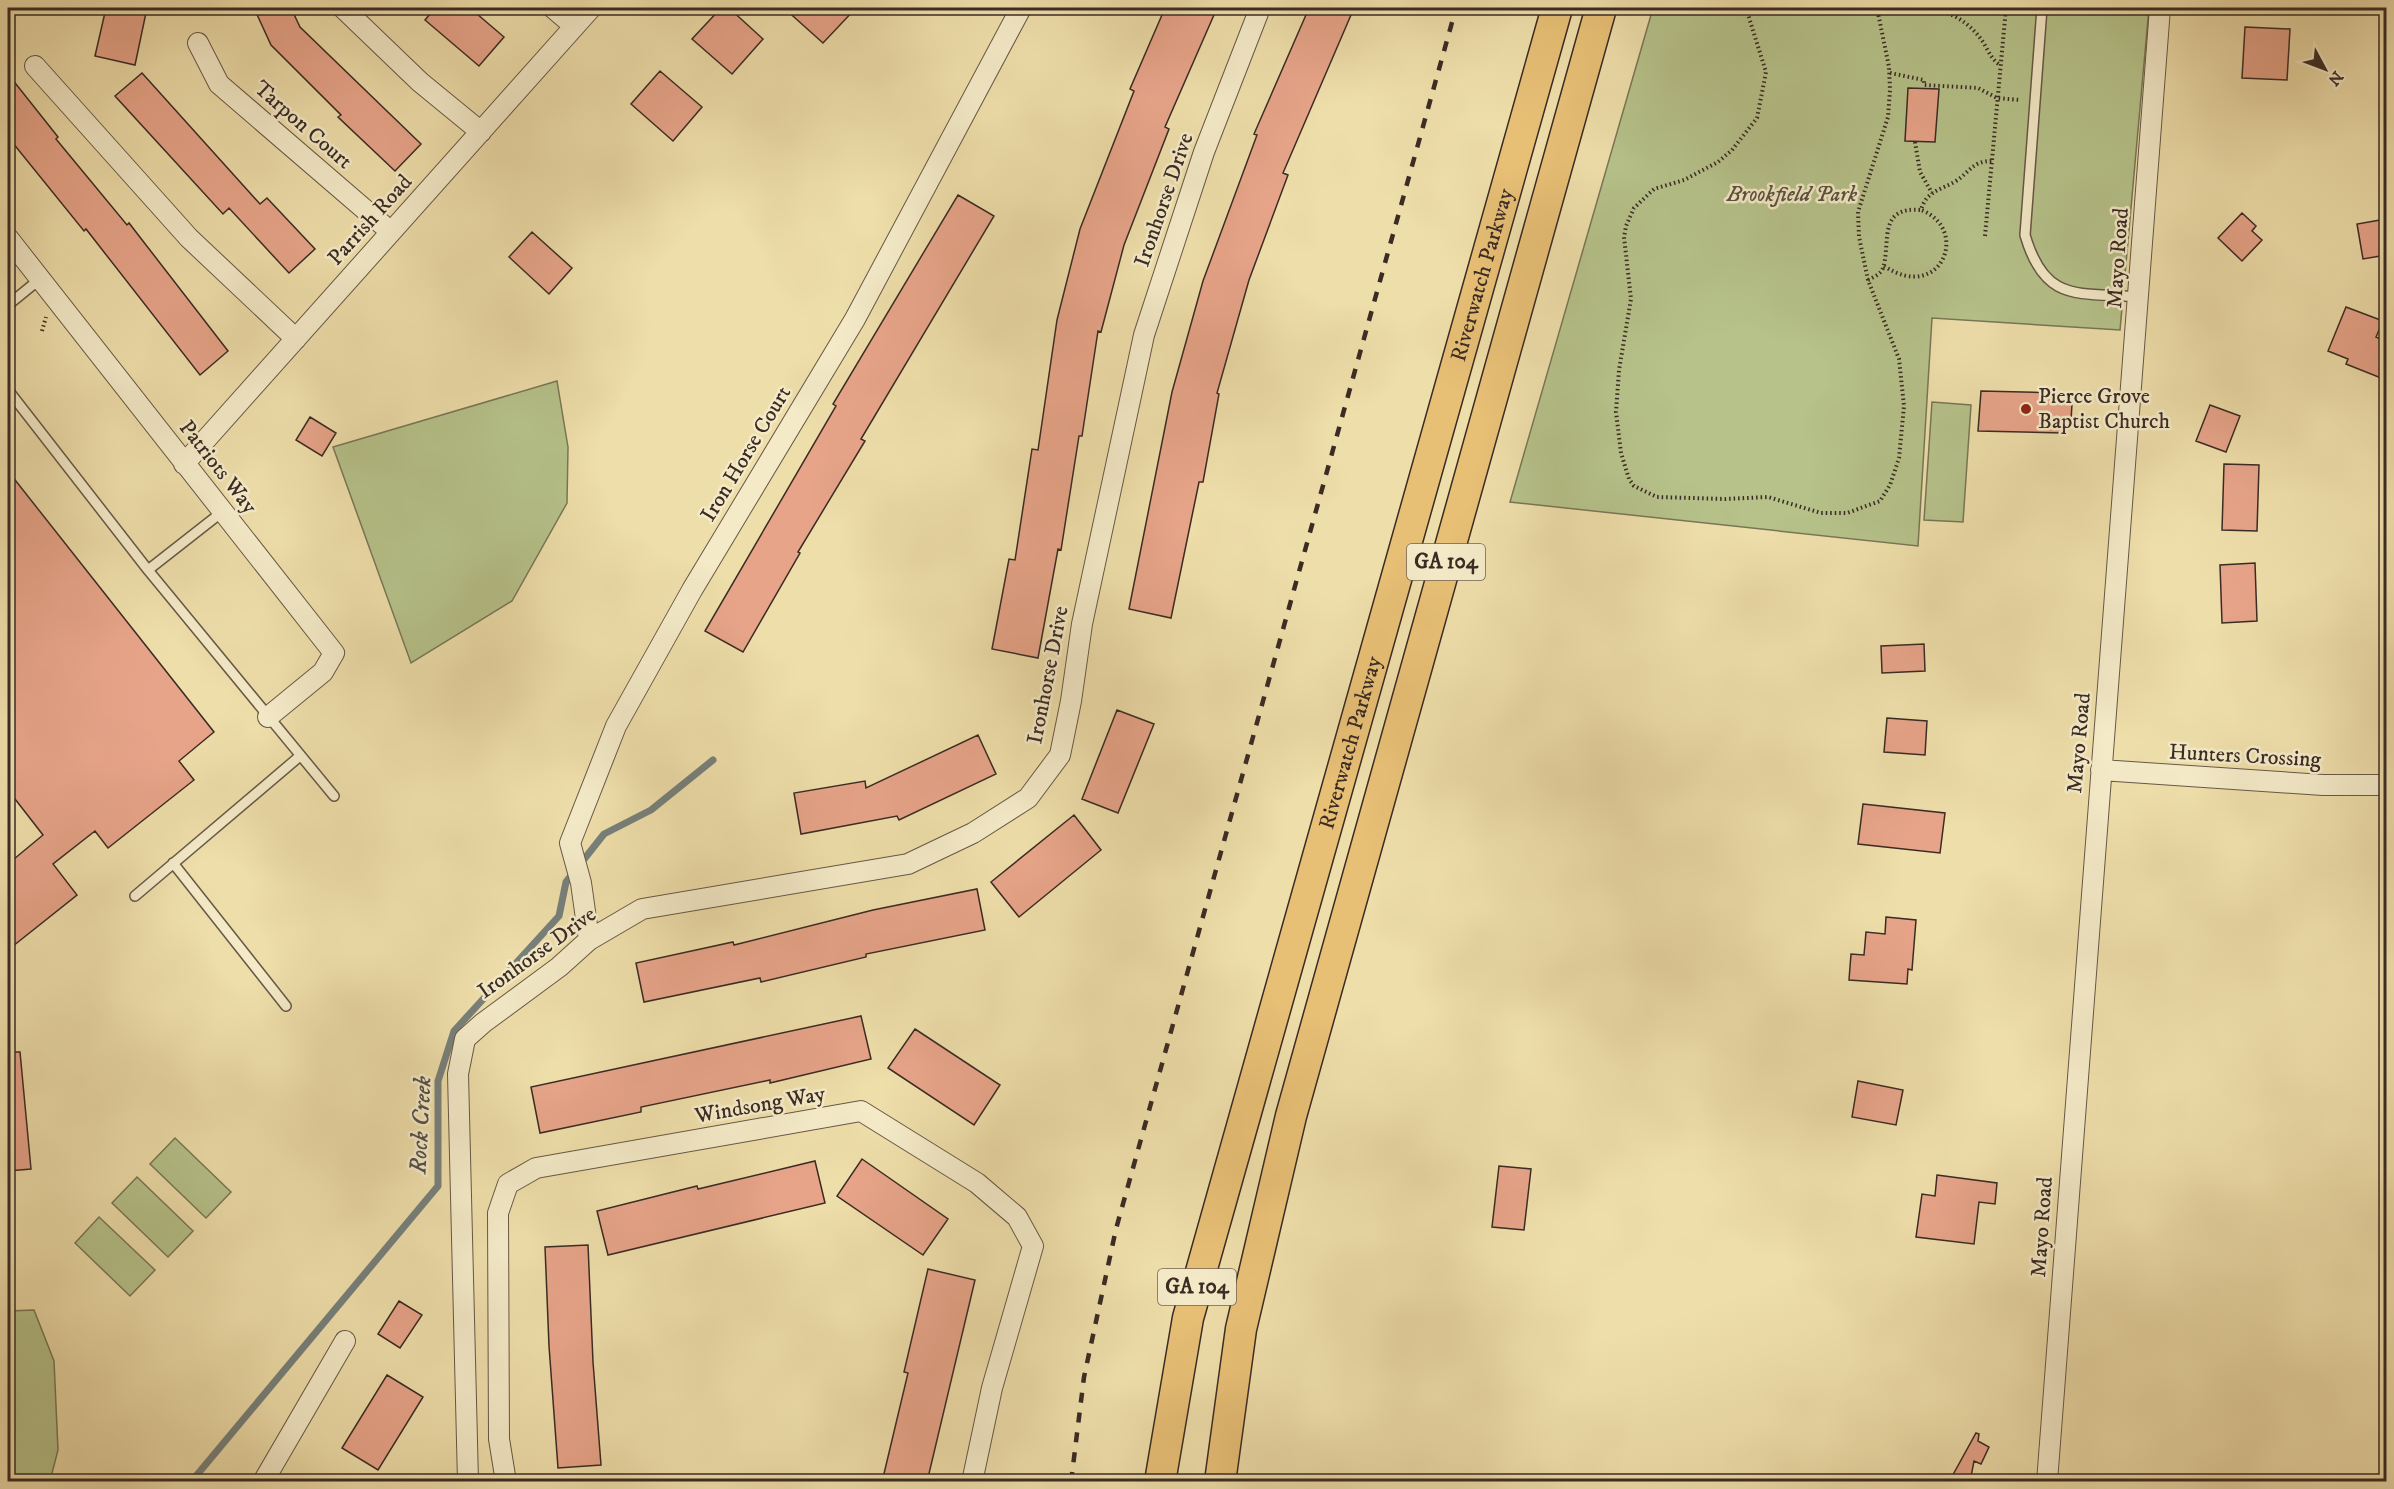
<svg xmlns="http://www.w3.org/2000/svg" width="2394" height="1489" viewBox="0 0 2394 1489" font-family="'IM FELL DW Pica',serif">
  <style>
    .green { fill: #b6c28a; stroke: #787657; stroke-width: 1.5 }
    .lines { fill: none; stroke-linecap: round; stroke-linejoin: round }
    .stream { stroke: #77807b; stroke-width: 7 }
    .building { fill: #e7a489; stroke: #3a2b24; stroke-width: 1.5 }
    .lane-casing { stroke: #675846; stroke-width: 12 }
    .street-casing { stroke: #675846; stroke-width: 22 }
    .primary-casing { stroke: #3a2b24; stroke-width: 33 }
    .path { stroke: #3a2b24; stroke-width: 4; stroke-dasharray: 1.5 3; stroke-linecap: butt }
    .lane { stroke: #f4eac8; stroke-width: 9 }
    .street { stroke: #f4eac8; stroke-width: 20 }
    .primary { stroke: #e7bf75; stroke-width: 30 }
    .rail { stroke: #3a2b24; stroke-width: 4.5; stroke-dasharray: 10 10; stroke-linecap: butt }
    .poi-dot { fill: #8f2418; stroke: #f4eac8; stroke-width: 2 }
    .labels { text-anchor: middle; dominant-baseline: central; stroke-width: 5; stroke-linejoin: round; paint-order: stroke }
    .shield { fill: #f4eac8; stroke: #726455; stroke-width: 1.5 }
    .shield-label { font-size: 21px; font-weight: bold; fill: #3a2b24 }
    .street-label { font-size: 22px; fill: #3a2b24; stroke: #f4eac8 }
    .park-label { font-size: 22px; font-style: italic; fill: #59513e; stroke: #f4eac8 }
    .poi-label { font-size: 22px; fill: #3a2b24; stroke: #f4eac8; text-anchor: start }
    .water-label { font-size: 24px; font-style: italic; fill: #544e48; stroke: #f4eac8 }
  </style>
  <rect width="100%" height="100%" fill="#eedeaa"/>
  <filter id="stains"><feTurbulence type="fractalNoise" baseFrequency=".00333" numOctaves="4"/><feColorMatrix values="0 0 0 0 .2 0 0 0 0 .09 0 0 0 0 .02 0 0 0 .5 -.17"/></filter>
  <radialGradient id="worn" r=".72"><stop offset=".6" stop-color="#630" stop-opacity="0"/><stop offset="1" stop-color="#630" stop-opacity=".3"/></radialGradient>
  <path class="green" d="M1653,8H2149L2120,330L1932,318L1918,546L1510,502Z
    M557,381L568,447L567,503L512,601L411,663L333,447Z
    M1932,402L1971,405L1963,522L1924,520Z
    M175,1138L231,1192L206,1218L150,1164Z
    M137,1177L193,1231L168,1257L112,1203Z
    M99,1217L155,1270L130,1296L75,1243Z
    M34,1310L54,1361L58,1450L50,1481H8V1311Z"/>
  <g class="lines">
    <path class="stream" d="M191,1482L438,1186V1081L454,1031L559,916L566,882L604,834L651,810L713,760"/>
  </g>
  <path class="building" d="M106,8H147L135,65L95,56Z
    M254,8H291L300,27L421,144L395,171L338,117L341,115L271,45Z
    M435,8H470L504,37L479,66L425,20Z
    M721,8H729L763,39L732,74L692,39Z
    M784,8H856L823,43Z
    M1165,8H1217L1165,127L1169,129L1124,245L1101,332L1098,331L1082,436H1079L1061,550L1058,549L1038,658L992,649L1009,559L1015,560L1032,449L1038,450L1057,320L1080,229L1134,91L1130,89Z
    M1309,8H1354L1283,173L1288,175L1249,280L1217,393L1219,394L1203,482H1199L1171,618L1129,609L1172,392L1203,281L1257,135L1254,134Z
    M2245,27L2290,29L2287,80L2242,78Z
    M660,71L702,107L673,141L631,104Z
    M142,73L260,204L267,198L315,249L289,273L229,208L223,214L115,96Z
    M8,74L58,137L56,139L127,225L129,223L228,351L200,375L86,229L84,231L8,137Z
    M1908,88L1939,89L1935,142L1905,141Z
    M958,195L994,216L861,439L865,441L798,552L800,553L743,652L705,631L836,406L833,404Z
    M2242,213L2256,226L2252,231L2262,240L2242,261L2218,238Z
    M2386,219V255L2363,259L2357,224Z
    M532,232L572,268L549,294L509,257Z
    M2346,307L2383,321L2376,337L2386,341V364L2381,378L2346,364L2348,359L2328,351Z
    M1981,391L2064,393L2063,404H2072L2071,421H2063V433L1978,431Z
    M2210,405L2240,416L2226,452L2196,441Z
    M310,417L336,433L322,456L296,440Z
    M2224,464L2259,465L2257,531L2222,530Z
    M8,471L214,732L179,761L194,780L108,848L95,831L53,864L77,895L8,950V864L43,835L8,790Z
    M2255,563L2257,621L2222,623L2220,565Z
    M1924,644L1925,671L1882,673L1881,646Z
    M1117,710L1154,724L1118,813L1082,799Z
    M1887,718L1927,721L1925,755L1884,752Z
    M978,735L996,774L899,820L897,816L801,834L794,793L865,781L866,788Z
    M1863,804L1945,813L1940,853L1858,844Z
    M1074,815L1101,850L1019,917L991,882Z
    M977,889L985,930L866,954V957L761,982L760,978L644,1002L636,963L733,942L734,945L873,910Z
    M1886,917L1916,920L1912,970L1908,969L1907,984L1849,980L1851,954L1864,955L1866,932L1885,934Z
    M861,1016L871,1059L770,1083V1080L641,1107V1112L540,1133L531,1087Z
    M915,1029L1000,1085L974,1125L888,1068Z
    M8,1052H20L31,1169L8,1171Z
    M1858,1081L1903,1090L1896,1125L1852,1117Z
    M862,1159L948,1219L923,1255L837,1196Z
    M815,1161L825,1203L608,1255L597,1211L697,1186L698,1189Z
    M1499,1166L1531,1169L1524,1230L1492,1227Z
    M1937,1175L1997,1183L1995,1204L1979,1202L1974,1244L1916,1237L1922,1194L1935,1196Z
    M588,1245L593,1362L601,1465L558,1468L549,1346L545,1247Z
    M928,1269L975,1280L927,1482H882L908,1373L904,1372Z
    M399,1301L422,1315L400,1348L378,1334Z
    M387,1375L423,1397L378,1470L342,1448Z
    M1976,1433L1979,1434L1978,1441L1989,1447L1981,1464L1974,1461L1970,1482H1949Z"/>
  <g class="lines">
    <defs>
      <path id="lane" d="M2042,8L2025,235C2045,304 2078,292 2140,297
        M8,305L40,279
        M8,390L148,570L222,512
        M148,570L334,796
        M173,863L286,1006
        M135,896L300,756"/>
      <path id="street" d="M343,8L420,82L481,132
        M553,8L574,26
        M198,43L219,84L391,232
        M35,66L189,238L296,339
        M8,238L334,653L323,672L268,717
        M184,464L591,8
        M2101,770L2323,785H2386
        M589,940L581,883L570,843L616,726L692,590L855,319L1021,8
        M263,1482L345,1341
        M468,1482L458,1074L465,1039L483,1023L559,967L589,940L642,909L908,864L973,833L1028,798L1060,755L1071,701L1082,624L1144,335L1204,152L1260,8
        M506,1482L499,1439L498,1213L508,1184L536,1168L861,1111L977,1183L1017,1217L1033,1246L992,1388L972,1482
        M2047,1482L2160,8"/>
      <g id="primary">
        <path id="s1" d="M1160,1482L1188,1318L1557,8"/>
        <path d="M1220,1482L1241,1329L1291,1116L1601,8"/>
      </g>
    </defs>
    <use href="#lane" class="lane-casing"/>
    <use href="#street" class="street-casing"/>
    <use href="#primary" class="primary-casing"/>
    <path class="path" d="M1746,8L1766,72L1757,118L1732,150L1718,162L1684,180L1654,189L1634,208L1626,226L1624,237L1631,299L1619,370L1616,412L1621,453L1629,479L1634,486L1657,497L1725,499L1768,497L1821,513H1847L1880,501L1890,485L1899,458L1904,406L1899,359L1868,280L1859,237L1858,212L1888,117L1890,90L1889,67L1877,8
      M1921,8C1947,9 1968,20 1983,42C1988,50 1991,59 2000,65
      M1877,14L1892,8
      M1890,73L1924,80V85L1978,88L1997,98L2020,100
      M1915,142L1920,172L1932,193
      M1985,236L2006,8
      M1884,266C1941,304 1971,229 1921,210
      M1868,280C1874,277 1881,274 1883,268C1891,243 1877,206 1921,210C1926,191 1941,190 1956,181C1970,172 1972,161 1992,161
      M42,331L46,317"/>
    <use href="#lane" class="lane"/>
    <use href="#street" class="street"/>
    <use href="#primary" class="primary"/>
    <path class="rail" d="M1071,1482L1084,1377L1116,1229L1456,8"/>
  </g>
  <circle class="poi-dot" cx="2026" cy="409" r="6"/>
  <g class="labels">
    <g class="shield">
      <rect x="1407" y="544" width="78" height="36" rx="4.5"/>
      <rect x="1158" y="1269" width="78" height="36" rx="4.5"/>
    </g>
    <g class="shield-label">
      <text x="1446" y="562">GA 104</text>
      <text x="1197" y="1287">GA 104</text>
    </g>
    <g class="street-label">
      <text transform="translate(303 125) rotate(41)">Tarpon Court</text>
      <text transform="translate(1164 200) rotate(-71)">Ironhorse Drive</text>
      <text transform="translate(370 220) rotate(-48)">Parrish Road</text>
      <text transform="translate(2118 258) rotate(-86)">Mayo Road</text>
      <text stroke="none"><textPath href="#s1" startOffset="1250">Riverwatch Parkway</textPath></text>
      <text transform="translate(746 454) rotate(-59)">Iron Horse Court</text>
      <text transform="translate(218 467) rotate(52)">Patriots Way</text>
      <text transform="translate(1048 675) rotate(-79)">Ironhorse Drive</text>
      <text stroke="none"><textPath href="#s1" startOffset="764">Riverwatch Parkway</textPath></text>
      <text transform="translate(2079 743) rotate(-85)">Mayo Road</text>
      <text transform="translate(2245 756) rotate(3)">Hunters Crossing</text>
      <text transform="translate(537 953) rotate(-36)">Ironhorse Drive</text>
      <text transform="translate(760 1105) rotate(-10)">Windsong Way</text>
      <text transform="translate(2042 1227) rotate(-86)">Mayo Road</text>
    </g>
    <g class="park-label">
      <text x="1792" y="194">Brookfield Park</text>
    </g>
    <g class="poi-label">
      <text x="2038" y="396">Pierce Grove<tspan x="2038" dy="25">Baptist Church</tspan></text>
    </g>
    <g class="water-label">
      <text transform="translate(421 1125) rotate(-87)">Rock Creek</text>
    </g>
  </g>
  <rect width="2394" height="1489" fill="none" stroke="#eedeaa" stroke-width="30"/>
  <rect x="9" y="9" width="2376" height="1471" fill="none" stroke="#3a2b24" stroke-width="3"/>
  <rect x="15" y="15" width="2364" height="1459" fill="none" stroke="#3a2b24" stroke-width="1.5"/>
  <g transform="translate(2325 69) rotate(131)" stroke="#f4eac8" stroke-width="4.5" paint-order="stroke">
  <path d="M0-4.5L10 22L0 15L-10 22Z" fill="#3a2b24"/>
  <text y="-9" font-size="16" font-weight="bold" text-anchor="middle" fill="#3a2b24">N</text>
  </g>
  <rect width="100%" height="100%" filter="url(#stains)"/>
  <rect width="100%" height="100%" fill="url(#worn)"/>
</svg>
